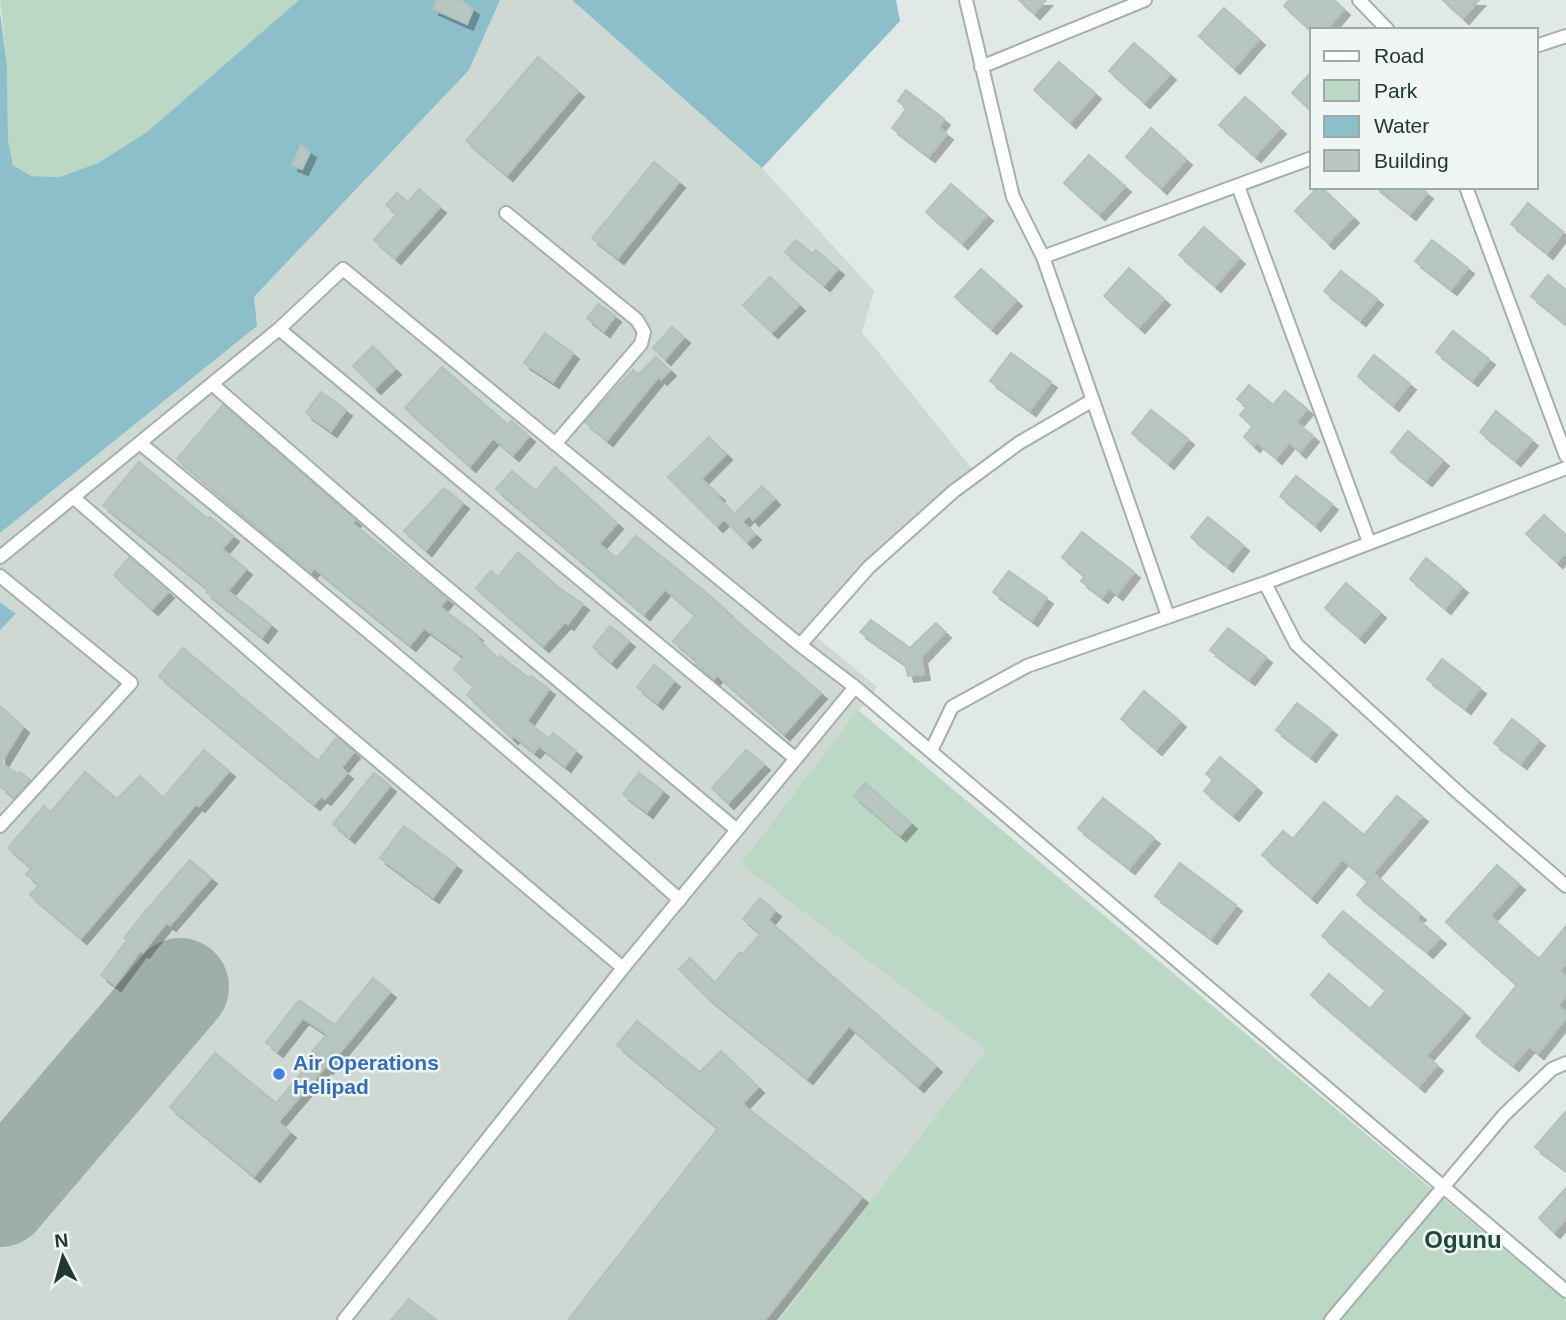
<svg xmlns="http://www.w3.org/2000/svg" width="1566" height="1320" viewBox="0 0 1566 1320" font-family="Arial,sans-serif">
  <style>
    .built { fill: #ced9d4 }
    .green { fill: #bad8c3 }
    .water { fill: #8cbfc9 }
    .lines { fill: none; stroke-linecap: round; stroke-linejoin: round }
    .runway { stroke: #9eaea9; stroke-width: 98 }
    .building { fill: #b8c6c1; stroke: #b3c2bc; stroke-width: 2; filter: url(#shadow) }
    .minor-casing { stroke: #a3b0ac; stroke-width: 16 }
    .minor { stroke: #fff; stroke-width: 12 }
    .shop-dot { fill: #3f7fe0; stroke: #eff6f3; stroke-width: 2.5 }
    .labels { text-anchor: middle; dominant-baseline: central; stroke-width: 5; stroke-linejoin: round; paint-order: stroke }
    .shop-label { font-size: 21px; font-weight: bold; fill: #366cbe; stroke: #eff6f3; text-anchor: start }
    .quarter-label { font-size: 24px; font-weight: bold; fill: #20473e; stroke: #eff6f3 }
  </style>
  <defs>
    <filter id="shadow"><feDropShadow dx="6" dy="6" stdDeviation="0" flood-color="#0004"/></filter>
  </defs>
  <rect width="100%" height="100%" fill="#e0e9e5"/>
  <path class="built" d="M500,0H572L762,168L874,291L862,332L982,481L953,501L877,571L815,636L877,687L742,864L986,1050L780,1320H0V630L16,615L0,602V533L257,326L253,298L469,70Z"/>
  <path class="green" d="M0,0H299L147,132L98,163L60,177L31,176L13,165L8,140L7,65Z
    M858,710L1566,1301V1320H780L986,1050L741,864Z"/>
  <path class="water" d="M299,0H500L469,70L254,297L257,326L0,533V12L7,65L8,140L13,165L31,176L60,177L98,163L147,132Z
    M572,0H896L900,21L762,168Z
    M0,602L16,614L0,630Z"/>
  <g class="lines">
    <path class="runway" d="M0,1198L180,987"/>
  </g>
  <path class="building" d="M437,0H460L473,9L467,24L433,9Z
    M1019,0H1046L1034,13Z
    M1289,0H1334L1344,9L1326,30H1310L1284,6Z
    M1443,0H1479L1463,18Z
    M1224,8L1259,39L1234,68L1199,36Z
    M1134,43L1170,74L1144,102L1109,71Z
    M538,57L578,91L507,175L466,141Z
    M1059,62L1095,93L1070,122L1034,90Z
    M1312,71V111L1292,93Z
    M906,90L944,119L938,127L947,134L929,156L892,128L907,108L898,101Z
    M1245,97L1280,128L1255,156L1219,125Z
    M1151,128L1186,159L1161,188L1126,157Z
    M301,145L310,152L302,169L292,165Z
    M1089,155L1125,186L1099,214L1064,183Z
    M654,162L679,182L618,258L592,238Z
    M951,184L987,215L962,243L926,212Z
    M1318,187H1321L1353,217L1328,243L1295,211Z
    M1376,187H1419L1427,193L1410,214Z
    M419,189L440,207L395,258L374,240L397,214L386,205L397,193L408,202Z
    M1528,203L1563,232L1547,253L1511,224Z
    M1204,227L1239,258L1215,286L1179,255Z
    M796,240L813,254L816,250L838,269L824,285L785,252Z
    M1432,240L1468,268L1451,289L1415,261Z
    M1129,268L1164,299L1139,327L1104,296Z
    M981,269L1016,300L991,328L955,297Z
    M1341,271L1377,299L1360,320L1324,291Z
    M1548,275L1566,290V324L1531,296Z
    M770,277L799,305L772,332L743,305Z
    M598,304L615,316L604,331L587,318Z
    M672,327L684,337L665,359L653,348Z
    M1453,331L1489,359L1472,380L1436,352Z
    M545,333L573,353L553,382L524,363Z
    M373,346L395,369L375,388L353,366Z
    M1011,353L1051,382L1030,410L990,381Z
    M1374,355L1410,384L1393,405L1358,376Z
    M656,357L670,370L661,379L659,376L607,440L585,422L633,370L638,375Z
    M442,367L508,425L511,421L529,436L513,455L493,438L470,466L405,408Z
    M1249,385L1273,405L1285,391L1307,409L1296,422L1313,436L1300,452L1289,442L1276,458L1257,442L1254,446L1244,437L1253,426L1240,415L1247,407L1237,399Z
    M321,392L346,410L331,431L306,413Z
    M223,405L355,520L352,523L447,599L440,607L477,635L476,637L498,659L500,656L529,678L531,676L549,689L527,721L549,739L553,733L576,751L565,766L539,746L534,752L514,736L512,738L467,695L474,687L454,669L464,657L424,628L410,645L314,568L311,572L177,459Z
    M1151,410L1188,439L1168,463L1132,433Z
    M1496,411L1532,440L1515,460L1480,432Z
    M1408,431L1443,460L1426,480L1391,452Z
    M709,437L726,454L701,479L719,495L717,496L734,514L762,486L774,499L753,520L749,515L742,522L755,534L747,542L724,519L717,526L668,477Z
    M139,462L208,519L210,517L233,536L222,549L246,569L228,591L271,625L262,637L206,592L208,589L103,505Z
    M555,467L617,523L599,544L617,558L636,536L703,590L727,611L726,612L821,693L784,734L717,675L714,679L696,664L698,662L673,641L695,616L694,614L665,589L644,614L496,489L512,471L536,491Z
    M1296,476L1332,504L1315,525L1280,496Z
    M444,488L463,503L426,550L404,531Z
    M1544,515L1566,535V552L1557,562L1526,534Z
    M1208,517L1243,545L1227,566L1191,537Z
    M1082,532L1134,572L1117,594L1109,588L1102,597L1081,581L1085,576L1062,557Z
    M518,552L558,587L583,604L568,624L565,622L543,646L476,588L491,571L498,577Z
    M129,558L168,592L152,609L114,575Z
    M1426,558L1462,587L1445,608L1410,579Z
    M1009,571L1047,598L1032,620L993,592Z
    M1346,583L1380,612L1359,637L1325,608Z
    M871,620L910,648L936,623L945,632L921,657L924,674L908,676L905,664L860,632Z
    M610,626L629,641L611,662L593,647Z
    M1228,628L1266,657L1249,679L1210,650Z
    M183,648L318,761L337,737L354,752L341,768L347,773L325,799L321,796L314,804L159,676Z
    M1442,659L1480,688L1465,708L1427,679Z
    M654,665L674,681L657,703L637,687Z
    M1144,691L1180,721L1156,749L1121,719Z
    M1297,703L1331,729L1310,756L1276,730Z
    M0,706L23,727L1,763L18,774L20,772L30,780L14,797L0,786Z
    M1512,719L1539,740L1521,763L1494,743Z
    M204,750L229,771L199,806L196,804L81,938L30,895L39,885L26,874L32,868L8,848L44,806L51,812L85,772L117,799L140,776L163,798Z
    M746,750L764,764L728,803L712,788Z
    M1220,757L1256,787L1233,815L1204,791L1213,780L1206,774Z
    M374,773L390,786L349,837L333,824Z
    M639,773L663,791L647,812L623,794Z
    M865,783L911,823L900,835L854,796Z
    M1397,796L1422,816L1367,880L1342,859L1311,897L1262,855L1283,831L1293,839L1324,802L1364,835Z
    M1103,798L1154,838L1129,868L1078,828Z
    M404,826L456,865L433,897L380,858Z
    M190,860L211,878L170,925L167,922L143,952L141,950L115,985L101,975L127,940L124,938L144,913Z
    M1180,863L1236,905L1211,938L1155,896Z
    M1497,865L1519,884L1490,916L1539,959L1566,926V963L1560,971L1566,976V995L1558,1006L1566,1012V1018L1538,1053L1529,1046L1513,1065L1476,1036L1517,985L1446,922Z
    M1374,874L1420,914L1416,918L1440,938L1427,952L1357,895Z
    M760,898L775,911L768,920L936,1066L918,1086L849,1026L807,1078L706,996L679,969L690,958L715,983L740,952L743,954L761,933L743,919Z
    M1343,911L1464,1012L1426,1056L1437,1065L1419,1086L1311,995L1329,974L1370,1009L1386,990L1322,936Z
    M373,978L390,992L327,1068L325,1067L278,1122L290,1132L254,1176L170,1107L215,1053L276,1103L314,1058L310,1054L327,1034L303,1018L277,1051L266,1042L299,1000L335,1025Z
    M637,1021L700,1072L721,1051L758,1087L742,1104L862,1197L765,1320H568L718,1128L617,1045Z
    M1566,1111V1170L1535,1147Z
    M1566,1188V1218L1554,1232L1539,1218Z
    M409,1299L436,1320H391Z"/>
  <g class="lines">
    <defs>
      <path id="minor" d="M966,0L1013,197L1043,257L1168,616
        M1359,0L1388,30
        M1536,46L1566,36
        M981,67L1145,0
        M1238,186L1369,542
        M1466,187L1566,456
        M506,213L637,320L644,332L641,344L555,444
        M1043,257L1312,158
        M279,329L796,759
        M212,384L419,564L737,830
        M141,444C323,593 504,743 680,900
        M73,497L319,711L623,968
        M0,557L279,329L343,269L800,645L855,687L1566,1291
        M0,576L131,683L0,826
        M1265,583L1296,644L1461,795L1566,886
        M800,645L869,567L954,491L1019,443L1093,400
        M931,751L952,707L1027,666L1265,583L1566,468
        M344,1320L623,968L855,687
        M1331,1320L1504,1115L1552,1069L1566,1063"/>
    </defs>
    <use href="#minor" class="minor-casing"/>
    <use href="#minor" class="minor"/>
  </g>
  <circle class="shop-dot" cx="279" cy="1074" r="7"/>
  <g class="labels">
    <g class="shop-label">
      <text x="293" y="1062">Air Operations<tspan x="293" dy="24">Helipad</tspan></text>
    </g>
    <g class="quarter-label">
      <text x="1463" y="1239">Ogunu</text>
    </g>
  </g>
  <rect x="1310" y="28" width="228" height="161" fill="#eff6f3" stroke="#9daaa6" stroke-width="2"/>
  <rect x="1324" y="51" width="35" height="10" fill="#ffffff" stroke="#9daaa6" stroke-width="2"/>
  <text x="1374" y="63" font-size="21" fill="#223732">Road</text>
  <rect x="1324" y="80" width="35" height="21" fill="#bad8c3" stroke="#9daaa6" stroke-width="2"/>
  <text x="1374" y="98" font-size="21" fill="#223732">Park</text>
  <rect x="1324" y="116" width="35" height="21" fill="#8cbfc9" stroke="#9daaa6" stroke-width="2"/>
  <text x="1374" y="133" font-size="21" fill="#223732">Water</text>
  <rect x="1324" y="150" width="35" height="21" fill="#b8c6c1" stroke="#9daaa6" stroke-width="2"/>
  <text x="1374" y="168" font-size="21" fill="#223732">Building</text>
  <g transform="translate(63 1257) rotate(354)" stroke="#eff6f3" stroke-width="5" paint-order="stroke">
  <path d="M0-5L12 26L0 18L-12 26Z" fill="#223732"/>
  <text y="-10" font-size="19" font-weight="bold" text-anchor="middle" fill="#223732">N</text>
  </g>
</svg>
